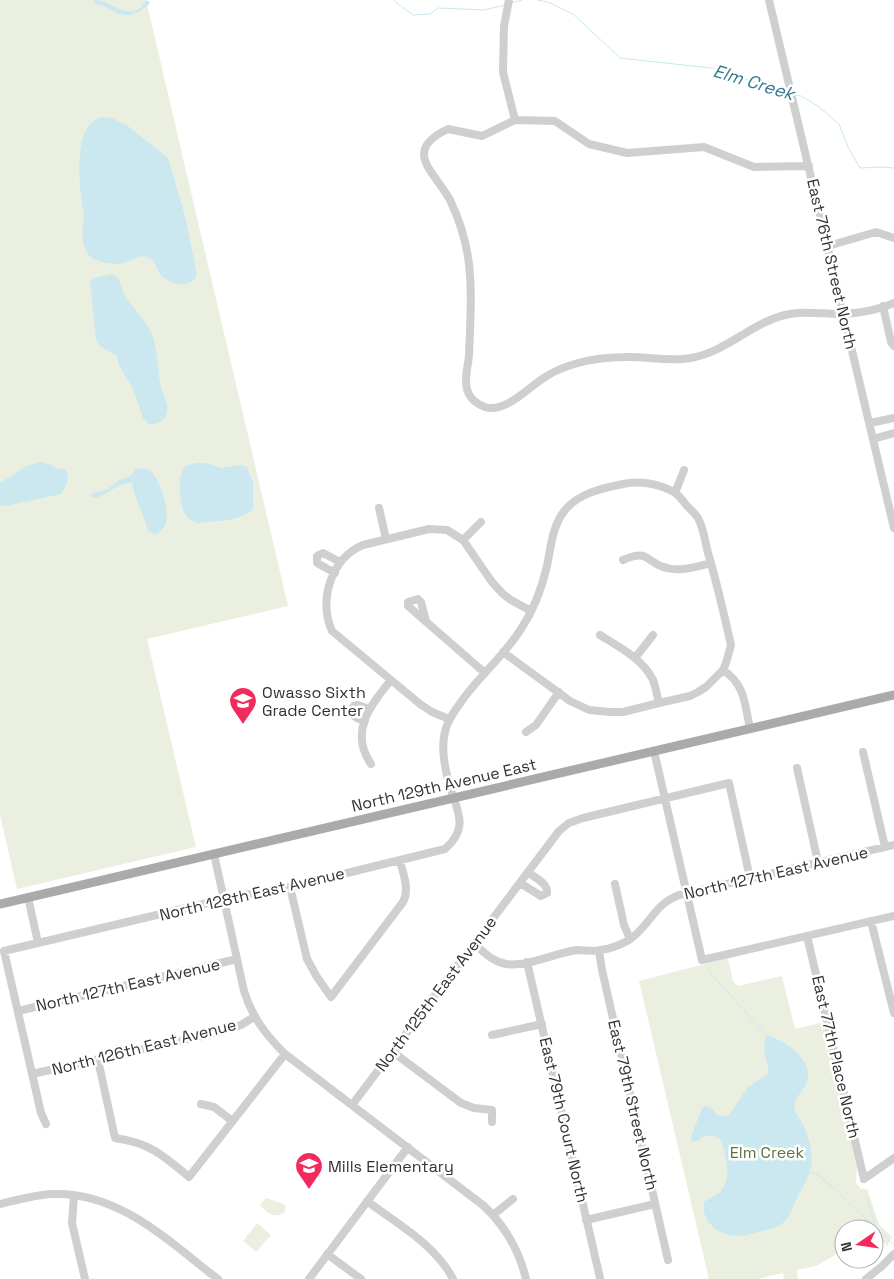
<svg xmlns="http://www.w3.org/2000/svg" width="894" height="1279" viewBox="0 0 894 1279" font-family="'Space Grotesk',sans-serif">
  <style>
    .green { fill: #ebefe0 }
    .water { fill: #cbe8f0 }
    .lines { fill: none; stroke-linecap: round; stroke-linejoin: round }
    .stream { stroke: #cbe8f0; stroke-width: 1 }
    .minor { stroke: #cfcfcf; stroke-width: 8 }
    .major { stroke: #aaa; stroke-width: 9 }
    .labels { text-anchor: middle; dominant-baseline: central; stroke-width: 5; stroke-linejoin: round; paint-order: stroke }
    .street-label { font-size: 16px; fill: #323232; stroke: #fff }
    .poi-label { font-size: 16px; fill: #323232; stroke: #fff; text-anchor: start }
    .park-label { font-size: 16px; fill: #5e723b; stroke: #fff }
    .water-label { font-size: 18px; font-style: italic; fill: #347a8e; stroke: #fff }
  </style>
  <rect width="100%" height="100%" fill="#fff"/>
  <path class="green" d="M0,0H146L288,606L147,639L196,847L17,889L0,815Z
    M728,958L733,981L738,986L782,976L795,1029L824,1022L857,1165L856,1183L861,1189H867L879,1224L892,1237L887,1246L874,1232V1229H844V1250L816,1266L797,1270L798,1279H784L783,1273L757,1279H709L639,981Z
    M266,1198L284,1204L286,1207L284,1213C273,1219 267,1213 260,1205Z
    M257,1223L271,1235L256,1252L243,1241Z"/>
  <path class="water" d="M94,0C113,0 132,26 146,0L150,2C148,7 146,7 142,10C118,23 116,8 94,3Z
    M103,117L112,118L128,126L168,158L185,216L196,269C197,275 196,280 191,282C181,286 171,284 163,277C155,271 158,260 146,257C139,255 131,261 124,263C115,265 98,263 91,257C77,245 85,224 83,209C79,187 72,121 103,117Z
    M113,274C121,278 120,287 124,294C132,307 144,318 151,332C158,348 157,365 160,382C161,393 171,404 166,416C163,422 156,424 150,425L143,418L134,391L119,365L117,356L100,346L96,340L90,281L97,277Z
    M41,462L52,465L55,468L66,469C70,479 67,485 61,494L6,506L0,505V483L27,466Z
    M196,463H207L221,468L241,465L247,467L253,482V510C239,520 223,521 205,522C201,523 198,524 194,522C182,517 181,503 180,492C180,482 179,474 186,466Z
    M141,468L150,470L153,473C162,487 178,526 155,535L148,531C144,515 135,500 132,483C117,482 107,497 92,498L90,494L108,489L119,480L131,476L136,469Z
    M767,1035C784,1040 815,1060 807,1082C804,1091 793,1098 795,1109C796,1115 803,1122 805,1129C809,1137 811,1149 812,1158C812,1171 805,1183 799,1194C795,1202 791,1214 785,1221C780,1227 769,1230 761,1231C754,1233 746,1236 739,1236C720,1237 700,1222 704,1202C710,1197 717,1196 721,1191C733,1176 725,1156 721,1140C713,1134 705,1134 698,1141H692L691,1137L702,1108L705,1106L710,1107C717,1115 719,1118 729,1115L748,1087L769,1073C767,1062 761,1045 767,1035Z"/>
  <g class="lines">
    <path class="stream" d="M393,0L413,15L430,14L438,8L484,10L505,5
      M537,0L548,2L573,14L620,58L720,69L774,90L789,93
      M511,3L522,0
      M795,95L801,96L818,106L839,124L848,147L860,168L882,167L894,168
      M707,969L766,1035
      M809,1171L818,1175L831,1186L894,1245
      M867,1197L875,1225"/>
    <path class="minor" d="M509,0L504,26L503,72L515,120
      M769,0L894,528
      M809,166L754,167L704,147L627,153L589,144L555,121L515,120L482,136L448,129C401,151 435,172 450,200C459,219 465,237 468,257C473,289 470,324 469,355C468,367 464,378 467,389C469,398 477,404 485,407C506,414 530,385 547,376C556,370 567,366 578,363C595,358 613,357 630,357C651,357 670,362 691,358C729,351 754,320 790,314C806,311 822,314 839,314C856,314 878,310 894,303
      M828,246L876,232L894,238
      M883,306L891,342L894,346
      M870,423L894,418
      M873,439L894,433
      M675,493L684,470
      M379,508L386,539
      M463,540L481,522
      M623,560C650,548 645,563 667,568C681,572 698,566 711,563
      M335,573L317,563V556L323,553L340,562
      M426,621L421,602L418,599L408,602V606L485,673
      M600,635C619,647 643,659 653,680C656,688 657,696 659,703
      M635,658L653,635
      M723,670C745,684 745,705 750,729
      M449,719L432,712L420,704L332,631C318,601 331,558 363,545L429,529L447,530L463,540L492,582L503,594L511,600L531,611
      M365,721C357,718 352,718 351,709L354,706L358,705L369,709
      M526,732L536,725L559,692
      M654,751L702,960L894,916
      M863,752L885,847
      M371,764C349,732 370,706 391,680
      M797,768L818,862
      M214,854L244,991C252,1017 266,1035 285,1054L484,1206C505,1226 519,1250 526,1279
      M520,883L541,896L547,893C548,883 535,878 528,872
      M615,884L624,925L630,939
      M290,887L307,959L317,977L331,997L403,902C410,889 403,874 400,861
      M28,897L38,943
      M871,921L894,1013
      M807,936L864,1179L894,1158
      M474,944C484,952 493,962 506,964C528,967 555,953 577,950C585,950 593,952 600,950C610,949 620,945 629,940C651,925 653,905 679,895L894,845
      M599,951L602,970L668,1260
      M527,962L600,1278
      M18,1011L237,959
      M492,1035L542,1024
      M393,1052L461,1103L474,1108L492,1110V1122
      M98,1060L115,1138C150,1143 163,1155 189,1177L285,1054
      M32,1074L224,1031L241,1025L254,1017
      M201,1104L214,1107L231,1120
      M352,1105L559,831L569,823L583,818L729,783L750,878
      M46,1124L41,1113L4,951L233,897L290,887L445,849C469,828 458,812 450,787C445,769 440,747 446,728C449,718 455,710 461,702C479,676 504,656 521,629C533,611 542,588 547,566C551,547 552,526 565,510C579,493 603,488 623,484C640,480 659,484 674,492C679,495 683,501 687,506C691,510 697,515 699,520C704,530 705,542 708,553C717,583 724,614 731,645L726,663L723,670L706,687L698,692L690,696L659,703L623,712H610L589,710L570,701L503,652
      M74,1195L72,1223L85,1279
      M367,1201C397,1224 435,1244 453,1279
      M0,1204C17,1200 35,1195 52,1194C119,1191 169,1242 218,1279
      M493,1215L513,1199
      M586,1220L655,1204
      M327,1254L361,1279
      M309,1279L408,1147
      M866,1279L881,1267L894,1254"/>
    <path class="major" d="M0,904L894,695"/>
  </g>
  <defs>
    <symbol id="school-pin" viewBox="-11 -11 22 30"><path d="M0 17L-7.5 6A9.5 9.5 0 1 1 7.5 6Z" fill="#f32a5c" stroke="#fff"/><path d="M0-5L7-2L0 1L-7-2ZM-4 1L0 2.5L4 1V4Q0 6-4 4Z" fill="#fff"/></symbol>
  </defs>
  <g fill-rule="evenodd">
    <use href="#school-pin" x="227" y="685" width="32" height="43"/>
    <use href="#school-pin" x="293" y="1150" width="32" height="43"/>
  </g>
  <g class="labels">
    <g class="street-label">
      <text transform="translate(832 264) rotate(77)">East 76th Street North</text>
      <text transform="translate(444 785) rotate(-13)">North 129th Avenue East</text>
      <text transform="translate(776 873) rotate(-13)">North 127th East Avenue</text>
      <text transform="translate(252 894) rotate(-13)">North 128th East Avenue</text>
      <text transform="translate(128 985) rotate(-13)">North 127th East Avenue</text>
      <text transform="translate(436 994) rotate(-53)">North 125th East Avenue</text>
      <text transform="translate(144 1047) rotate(-14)">North 126th East Avenue</text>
      <text transform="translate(836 1057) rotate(77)">East 77th Place North</text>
      <text transform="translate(633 1105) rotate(77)">East 79th Street North</text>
      <text transform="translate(564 1120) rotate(77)">East 79th Court North</text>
    </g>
    <g class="poi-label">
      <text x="262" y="692">Owasso Sixth<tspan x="262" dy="18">Grade Center</tspan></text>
      <text x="328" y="1166">Mills Elementary</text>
    </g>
    <g class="park-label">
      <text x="767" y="1152">Elm Creek</text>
    </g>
    <g class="water-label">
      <text transform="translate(754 82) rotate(17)">Elm Creek</text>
    </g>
  </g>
  <g transform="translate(859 1244) rotate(257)"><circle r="24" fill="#ffffff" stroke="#adadad"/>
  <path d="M0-4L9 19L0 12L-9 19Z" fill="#f32a5c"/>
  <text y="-8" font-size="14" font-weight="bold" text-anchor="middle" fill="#323232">N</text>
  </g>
</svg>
